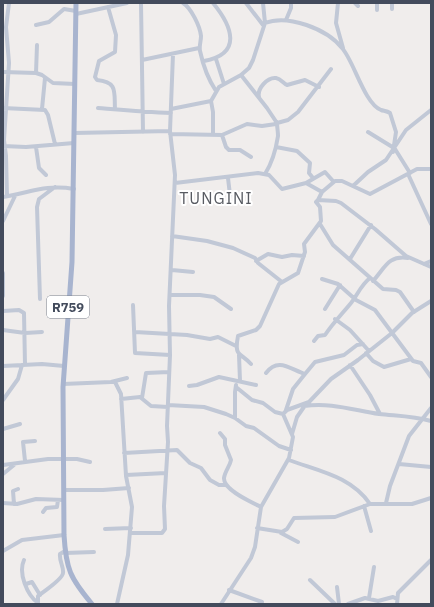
<svg xmlns="http://www.w3.org/2000/svg" width="434" height="607" viewBox="0 0 434 607" font-family="'IBM Plex Sans',sans-serif">
  <style>
    .lines { fill: none; stroke-linecap: round; stroke-linejoin: round }
    .minor { stroke: #c1c8d6; stroke-width: 4 }
    .major { stroke: #a8b4cf; stroke-width: 5 }
    .labels { text-anchor: middle; dominant-baseline: central; stroke-width: 4; stroke-linejoin: round; paint-order: stroke }
    .shield { fill: #fff; stroke: #7b818d; stroke-width: 1 }
    .shield-label { font-size: 13px; font-weight: bold; fill: #434b5c }
    .quarter-label { font-size: 16px; letter-spacing: 1px; fill: #585b62; stroke: #fff }
  </style>
  <rect width="100%" height="100%" fill="#f0edec"/>
  <g class="lines">
    <path class="minor" d="M141,3L143,132
      M183,3C191,8 200,26 201,36C201,41 199,46 200,51C203,65 208,79 216,91
      M246,3L263,25
      M263,3L265,23
      M338,3L336,23L343,48
      M355,3L358,6
      M108,7L116,35L115,52L99,61L95,77L97,80C118,82 114,92 115,109
      M392,9V3
      M377,10V3
      M76,14L127,3
      M286,20L291,8V3
      M36,25L49,22L64,9L76,11
      M216,59L224,84
      M142,60L199,48
      M204,61C243,54 232,26 213,3
      M3,72L36,73L42,75L53,83L75,84
      M36,73L37,45
      M241,75L267,108L277,123
      M259,97C257,89 267,77 276,78C281,79 283,83 287,85L305,80L319,87
      M211,101L213,112V134
      M3,108L45,110L48,115L55,144
      M98,108C123,110 146,112 171,113
      M42,109L45,78
      M171,109L211,101L219,87L241,75L249,68L253,60L265,23C288,14 327,29 342,48C354,61 364,103 381,110C384,111 387,111 390,113L396,132L393,152
      M368,132L394,148
      M74,133L170,131
      M170,134L222,135L247,124L262,126L276,124
      M222,135L226,147L229,150H240L251,157
      M3,146L26,147L74,143
      M36,147L39,168L46,175
      M276,147L297,151L310,163L309,173L313,178
      M395,149L410,173
      M431,169H417L370,194L342,181H335L322,192L318,200L336,201L341,203L375,229L406,256L431,267
      M265,174C272,163 276,149 278,136C278,131 277,127 277,123L288,120L298,112L331,69
      M408,174L431,224
      M228,178L230,195L228,204
      M175,183L258,173L269,175L282,189L306,183L322,192
      M306,183L325,172L333,181
      M353,186L368,172L386,160L406,130L431,110
      M7,196L6,156L4,140L9,63L6,27L9,3
      M3,197C29,193 46,184 74,189
      M3,221L15,196
      M320,224L333,245L383,289L396,290L400,292L414,312
      M172,236L207,241L233,248L255,258L258,263L282,282
      M350,259L371,225
      M256,261L268,254L282,257L292,255L304,256
      M424,264L431,261
      M172,270L193,272
      M3,273V296
      M322,279L338,284L356,300L375,310L413,361L421,363L431,377
      M373,281C385,268 388,255 408,258
      M170,295H200L214,297L231,309
      M40,299L37,207L39,199L55,187
      M133,305L135,353L170,355
      M325,309L340,285
      M3,311L19,310L24,313L25,365
      M335,319L350,330L369,351
      M3,330L25,333L42,332
      M135,332L187,335L210,339L218,337L236,346
      M314,341L318,336L325,335C333,323 342,314 351,303C358,294 361,285 370,278
      M366,353L373,361L384,367L411,359
      M239,355L240,381
      M251,364C240,352 234,357 238,336L256,330L260,326L279,284L298,273L305,252L304,244L321,221L320,207L316,202L318,200
      M350,365L370,395L380,414
      M3,366L42,364L64,366
      M266,373C278,357 290,369 305,374L315,362L344,355L357,345L363,344
      M115,382L121,394L126,476L132,507L128,555L117,604
      M63,384L111,382L127,378
      M189,386L197,385L219,377L256,385
      M236,387L252,400L263,403L275,412L283,414
      M142,398L146,373L169,372
      M121,399L140,397L151,406L168,407
      M3,400L18,379L22,365
      M168,405L204,407L226,414L235,418L246,426L254,428L279,446L291,450
      M304,406C330,402 353,410 379,414C397,416 413,416 431,421
      M286,410L293,389L305,374
      M235,418V392L236,385
      M3,429L20,424
      M220,433L225,439V445L231,460C230,466 225,471 224,478C223,490 251,502 261,507
      M292,434L297,417L306,404
      M124,453L177,450L190,463L201,468L210,480L219,485H226
      M289,460C318,471 351,476 370,504
      M25,461L23,442L35,441
      M399,464L431,467
      M3,465L48,459H77L90,462
      M3,474L14,465
      M126,475L166,473
      M64,490H103L129,488
      M3,503L17,504L36,499L64,500
      M386,503L390,486L409,436L431,408
      M14,504L13,491L18,489
      M364,506L371,531
      M43,512L46,508L57,507L58,500
      M257,528L282,532L287,529L294,518L335,517L370,504H412L431,498
      M105,529L131,528
      M131,533H162L165,529L164,506L168,442L167,426L170,355L169,306L175,175L170,131L173,54
      M281,533L298,542
      M3,551L22,540L64,535
      M65,553L94,552
      M24,560C18,573 27,595 38,603
      M310,580L335,604
      M26,584L32,582L40,595
      M337,587L339,604
      M229,590L262,602
      M369,598L374,567
      M38,604V596C43,592 63,579 63,573C64,567 59,561 60,554L65,551
      M221,604L251,558L255,547L261,507L289,458L293,437L283,414L287,410L309,402L331,379L358,360L392,333L412,313L431,301
      M348,604L365,598L378,601L393,597L397,599
      M397,604L398,593L431,560"/>
    <path class="major" d="M76,3L72,262L63,387L64,535C66,569 70,578 92,604"/>
  </g>
  <g class="labels">
    <rect class="shield" x="47" y="296" width="42" height="22" rx="3"/>
    <g class="shield-label">
      <text x="68" y="307">R759</text>
    </g>
    <g class="quarter-label">
      <text x="216" y="198">TUNGINI</text>
    </g>
  </g>
  <rect width="434" height="607" fill="none" stroke="#434b5c" stroke-width="8"/>
</svg>
